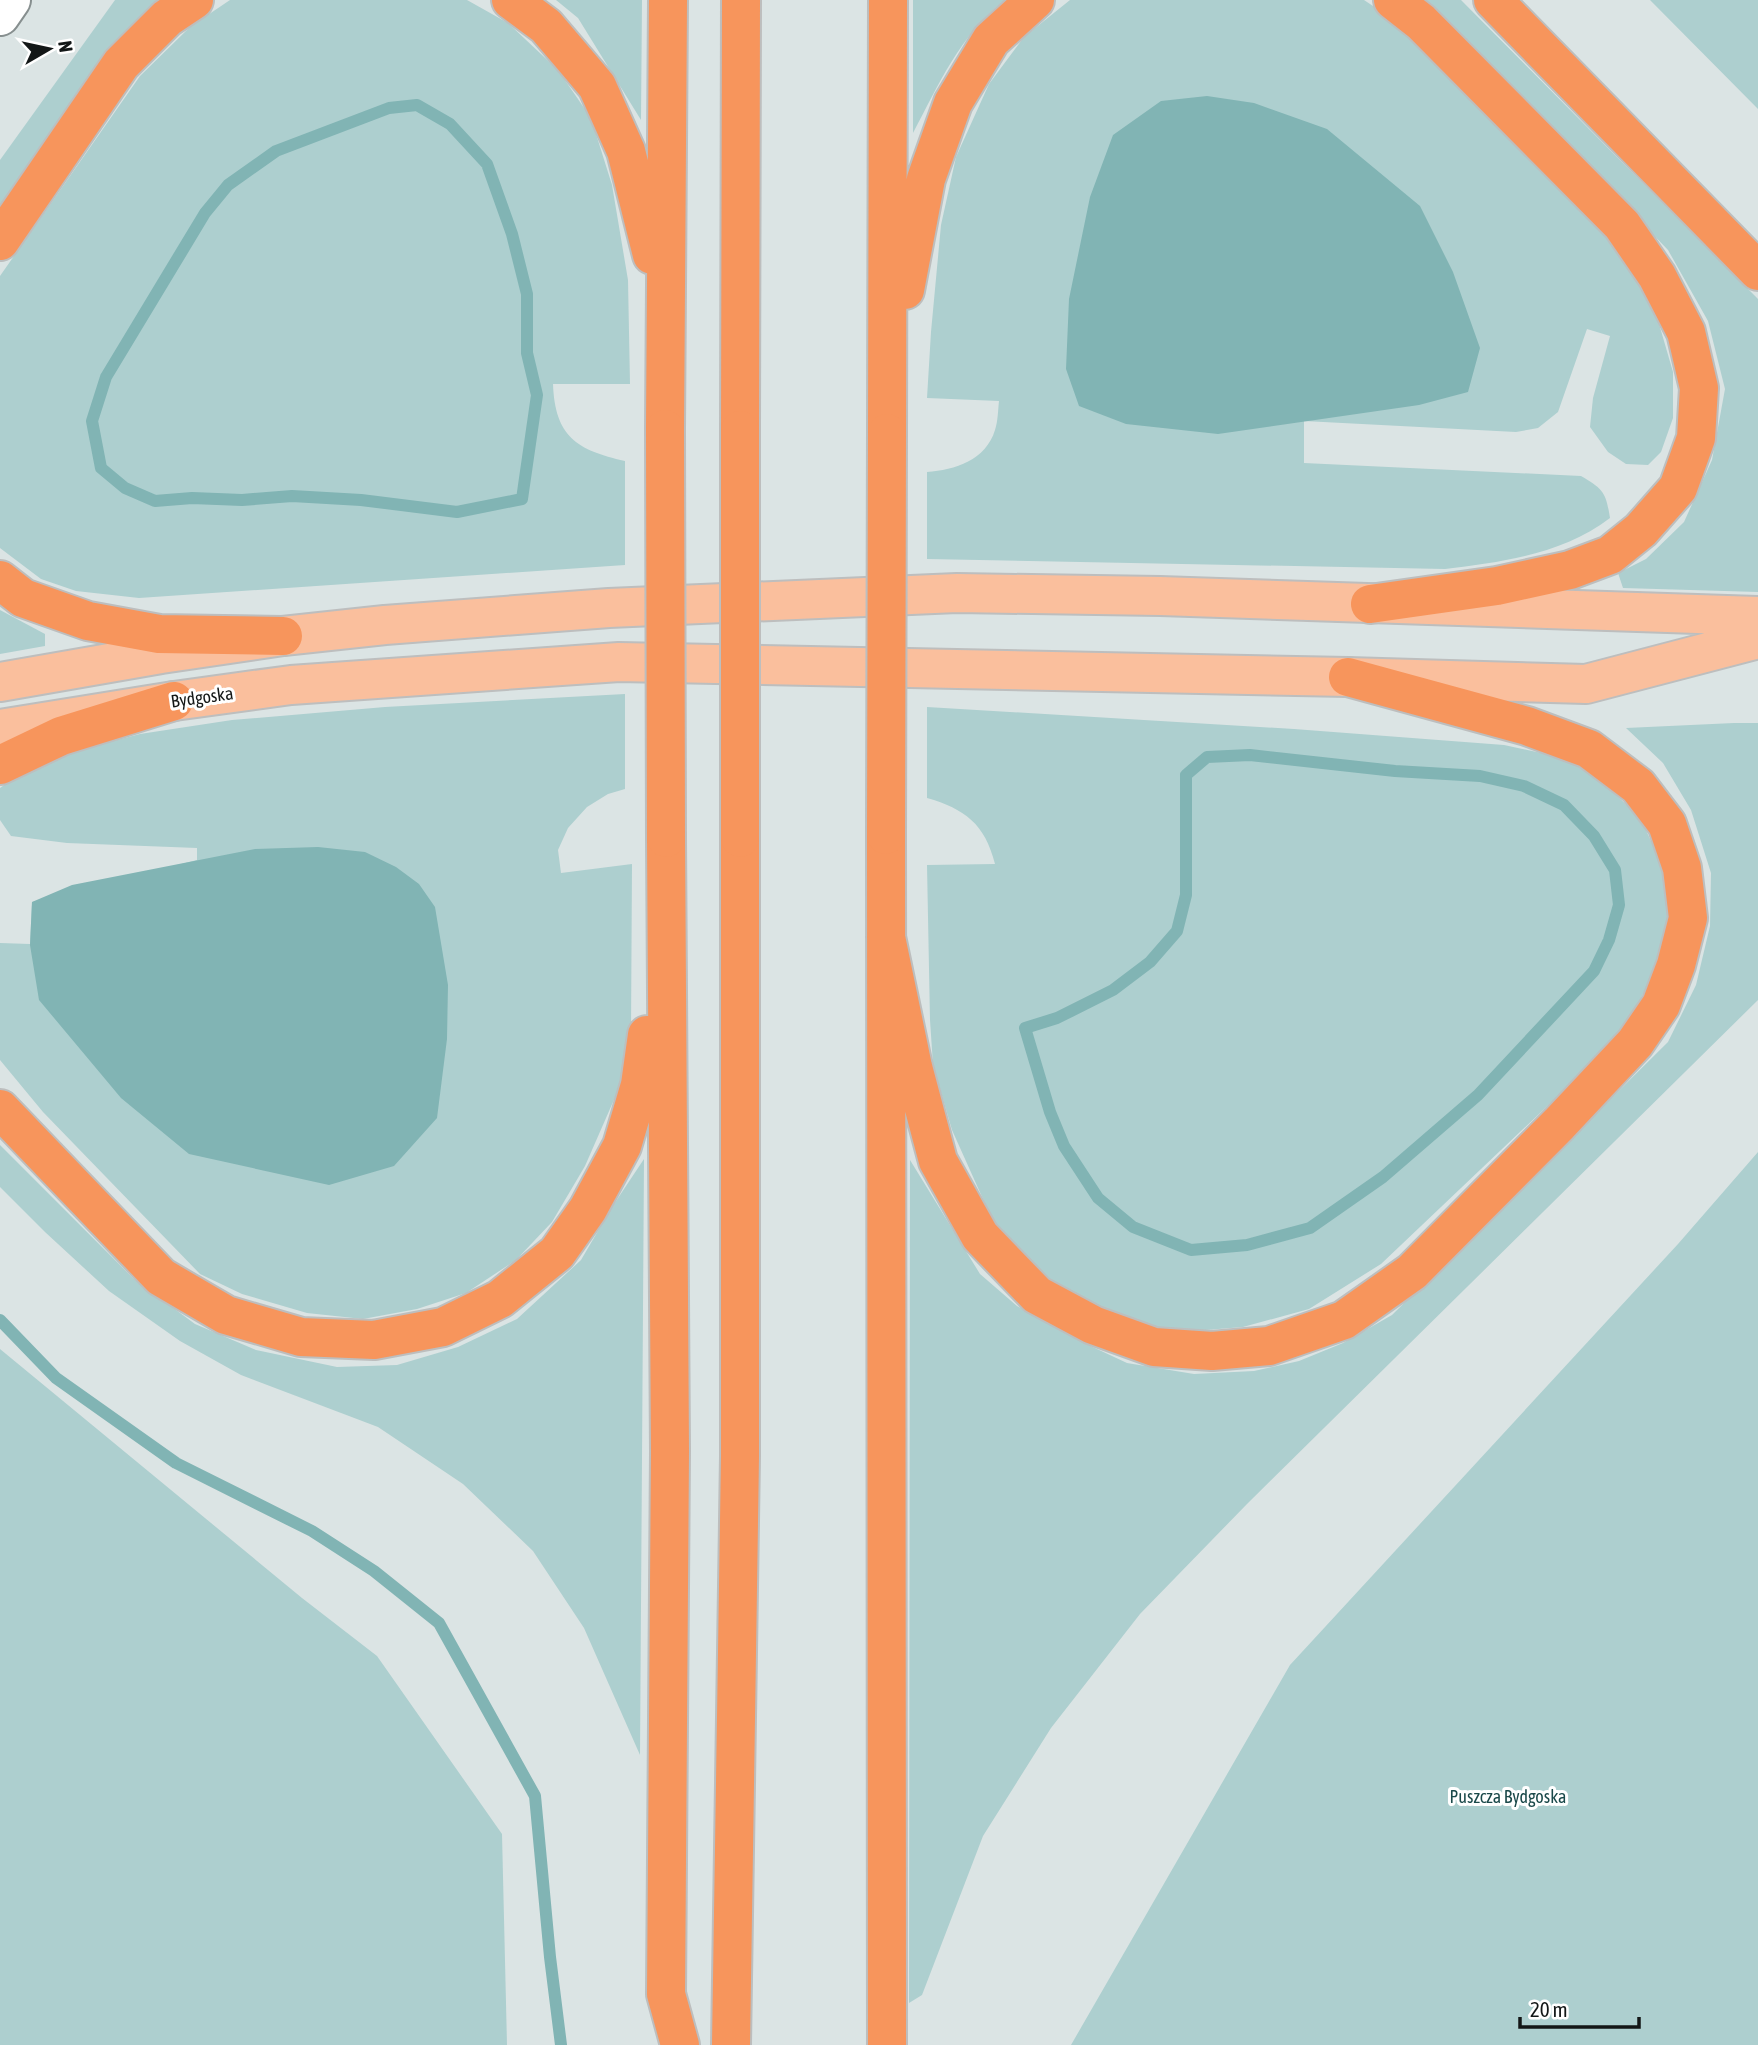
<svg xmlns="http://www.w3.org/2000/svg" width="1758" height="2045" viewBox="0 0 1758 2045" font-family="'Asap Condensed',sans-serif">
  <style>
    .green { fill: #adcfcf }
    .water { fill: #81b4b4 }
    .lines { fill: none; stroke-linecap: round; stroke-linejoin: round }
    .stream { stroke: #81b4b4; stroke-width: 12 }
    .secondary-casing { stroke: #878f8f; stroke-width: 42 }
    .primary-casing { stroke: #bdbebe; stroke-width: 42 }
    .highway-casing { stroke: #bdbebe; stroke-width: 42 }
    .secondary { stroke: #fff; stroke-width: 38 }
    .primary { stroke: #fabf9d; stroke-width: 38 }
    .highway { stroke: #f7955c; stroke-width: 38 }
    .highway-bridge-casing { stroke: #bdbebe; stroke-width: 42; stroke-linecap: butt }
    .highway-bridge { stroke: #f7955c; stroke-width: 38 }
    .labels { text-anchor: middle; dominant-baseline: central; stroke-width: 6; stroke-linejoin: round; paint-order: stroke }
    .street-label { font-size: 18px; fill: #131717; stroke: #fff }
    .park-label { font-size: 18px; fill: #1a494a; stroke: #fff }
  </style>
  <rect width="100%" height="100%" fill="#dbe4e4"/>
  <path class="green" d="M115,0H158L112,44L0,208V160Z
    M230,0H467L508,23L558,70L591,118L612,185L628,280L630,384H553C555,437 577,450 625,461V565L139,598L76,591L41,579L0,548V276L140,76L190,27Z
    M556,0H642L641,120L578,18Z
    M913,0H1005C960,35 939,84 913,133Z
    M1070,0H1364L1397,22L1618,245L1655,310L1673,372V418L1661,452L1648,465L1626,464L1608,452L1590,427L1593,398L1610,336L1587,329L1558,412L1538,428L1516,432L1304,421V463L1581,476C1603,489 1606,492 1610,518C1563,554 1503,562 1445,569L927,559V472C955,470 986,460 995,430C998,421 998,410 999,401L927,398L931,332L941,225L956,157L989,84L1024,37Z
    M1423,0H1461L1758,299V592L1623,588L1618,573L1646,559L1684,522L1712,460L1725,389L1708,321L1668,250L1454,28Z
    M1650,0H1758V109Z
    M0,610L45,634V646L0,654Z
    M625,694V789L608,794L587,807L568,828L558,850L561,873L632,864L631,1033L620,1086L585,1166L552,1222L516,1260L466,1293L417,1309L363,1319L307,1313L242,1294L200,1274L43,1112L0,1060V943L30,944L32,902L197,860V848L67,843L11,836L0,820V788L10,781L75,751L140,734L232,720L385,707Z
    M927,707L1294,729L1504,745L1565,758L1601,780L1641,819L1664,870L1670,923L1656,970L1628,1022L1578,1077L1381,1264L1309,1309L1243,1327L1181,1332L1129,1322L1059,1292L1013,1253L987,1208L952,1130L933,1065L930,1020L927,865L995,864C985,824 965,809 927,798Z
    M1734,723H1758V1000L1247,1504L1140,1614L1051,1728L983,1836L922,1995L909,2003L910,1160L980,1274L1017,1306L1082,1342L1127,1363L1194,1374L1254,1371L1299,1361L1343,1343L1392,1315L1668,1042L1696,985L1710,926L1711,873L1691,810L1663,763L1626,728Z
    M0,1145L134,1279L195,1324L256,1350L337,1367L397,1365L458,1347L517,1319L581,1260L612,1207L644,1159L640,1755L584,1628L533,1551L463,1484L378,1427L241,1375L180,1341L109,1291L45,1232L0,1187Z
    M1758,1152V2045H1071L1290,1665L1678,1244Z
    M0,1349L302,1598L377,1656L502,1834L507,2045H0Z"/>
  <path class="water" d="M1207,96L1254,103L1327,129L1420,206L1453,272L1480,348L1468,392L1419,405L1218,434L1126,424L1079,406L1066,369L1069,299L1090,197L1113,135L1161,101Z
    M318,847L365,852L396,867L419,884L435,907L448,985L447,1039L437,1118L394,1166L329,1185L189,1154L121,1098L39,1000L30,945L32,902L72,885L255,849Z"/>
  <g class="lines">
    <path class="stream" d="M417,105L450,124L487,164L512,234L527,294V353L537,395L522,499L457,512L361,500L292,496L242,500L192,498L155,501L125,488L101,468L92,421L106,377L205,213L228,185L276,151L389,108Z
      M1250,755L1395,771L1480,776L1524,786L1564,805L1594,836L1615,870L1619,905L1609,940L1594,971L1478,1095L1383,1177L1310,1228L1247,1245L1191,1250L1133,1227L1098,1198L1064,1146L1050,1112L1025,1028L1057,1018L1113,990L1150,962L1177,931L1186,895V775L1207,757Z
      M0,1320L56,1378L176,1463L312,1531L374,1571L439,1623L535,1796L550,1957L561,2045"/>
    <defs>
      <path id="secondary" d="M0,16L11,0"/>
      <path id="primary" d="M0,682L161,654L283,636L385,625L609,608L957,593L1160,596L1758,616
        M0,729L174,701L291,685L619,662L1348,677L1586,684L1758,639"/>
      <path id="highway" d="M511,0L546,26L597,86L626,151L652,255
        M1493,0L1758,271
        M0,241L121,64L167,18L194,0
        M905,290L926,179L953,103L991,40L1035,0
        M665,429L668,0
        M740,430L741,0
        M887,433L888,0
        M0,580L23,598L88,621L159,634L283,636
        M1370,604L1497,586L1570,570L1610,555L1641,530L1678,488L1696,438L1699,388L1686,332L1657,276L1622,225L1421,22L1393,0
        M0,765L61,736L174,701
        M886,835L887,2045
        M666,838L670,1451L666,1994L680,2045
        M886,937L913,1067L938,1161L980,1236L1037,1295L1093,1325L1154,1347L1212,1351L1269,1346L1344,1320L1412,1272L1559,1124L1635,1043L1661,1005L1676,965L1688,918L1682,868L1667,824L1638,786L1589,749L1527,726L1348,677
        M0,1109L161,1277L226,1315L301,1337L374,1340L443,1327L500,1299L557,1253L588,1209L622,1146L640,1085L647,1035
        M731,2045L740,1456V838"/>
    </defs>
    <use href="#secondary" class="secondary-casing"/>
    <use href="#primary" class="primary-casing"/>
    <use href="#highway" class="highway-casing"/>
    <use href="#secondary" class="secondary"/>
    <use href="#primary" class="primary"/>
    <use href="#highway" class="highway"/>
    <defs>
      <path id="highway-bridge" d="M665,429L666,838
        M886,835L887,433
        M740,838V430"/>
    </defs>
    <use href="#highway-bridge" class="highway-bridge-casing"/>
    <use href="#highway-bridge" class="highway-bridge"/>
  </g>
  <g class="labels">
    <g class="street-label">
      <text transform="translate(202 697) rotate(-8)">Bydgoska</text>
    </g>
    <g class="park-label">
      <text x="1508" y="1796">Puszcza Bydgoska</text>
    </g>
  </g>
  <g transform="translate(49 49) rotate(81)" stroke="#ffffff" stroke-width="5" paint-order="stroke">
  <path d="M0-5L12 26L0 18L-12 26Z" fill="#131717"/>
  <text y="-10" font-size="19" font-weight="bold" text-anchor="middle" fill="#131717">N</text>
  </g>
  <path d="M1520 2017v10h119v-10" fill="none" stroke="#131717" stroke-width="3.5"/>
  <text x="1530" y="2017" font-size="21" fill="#131717" stroke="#ffffff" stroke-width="5" paint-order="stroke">20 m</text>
</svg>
